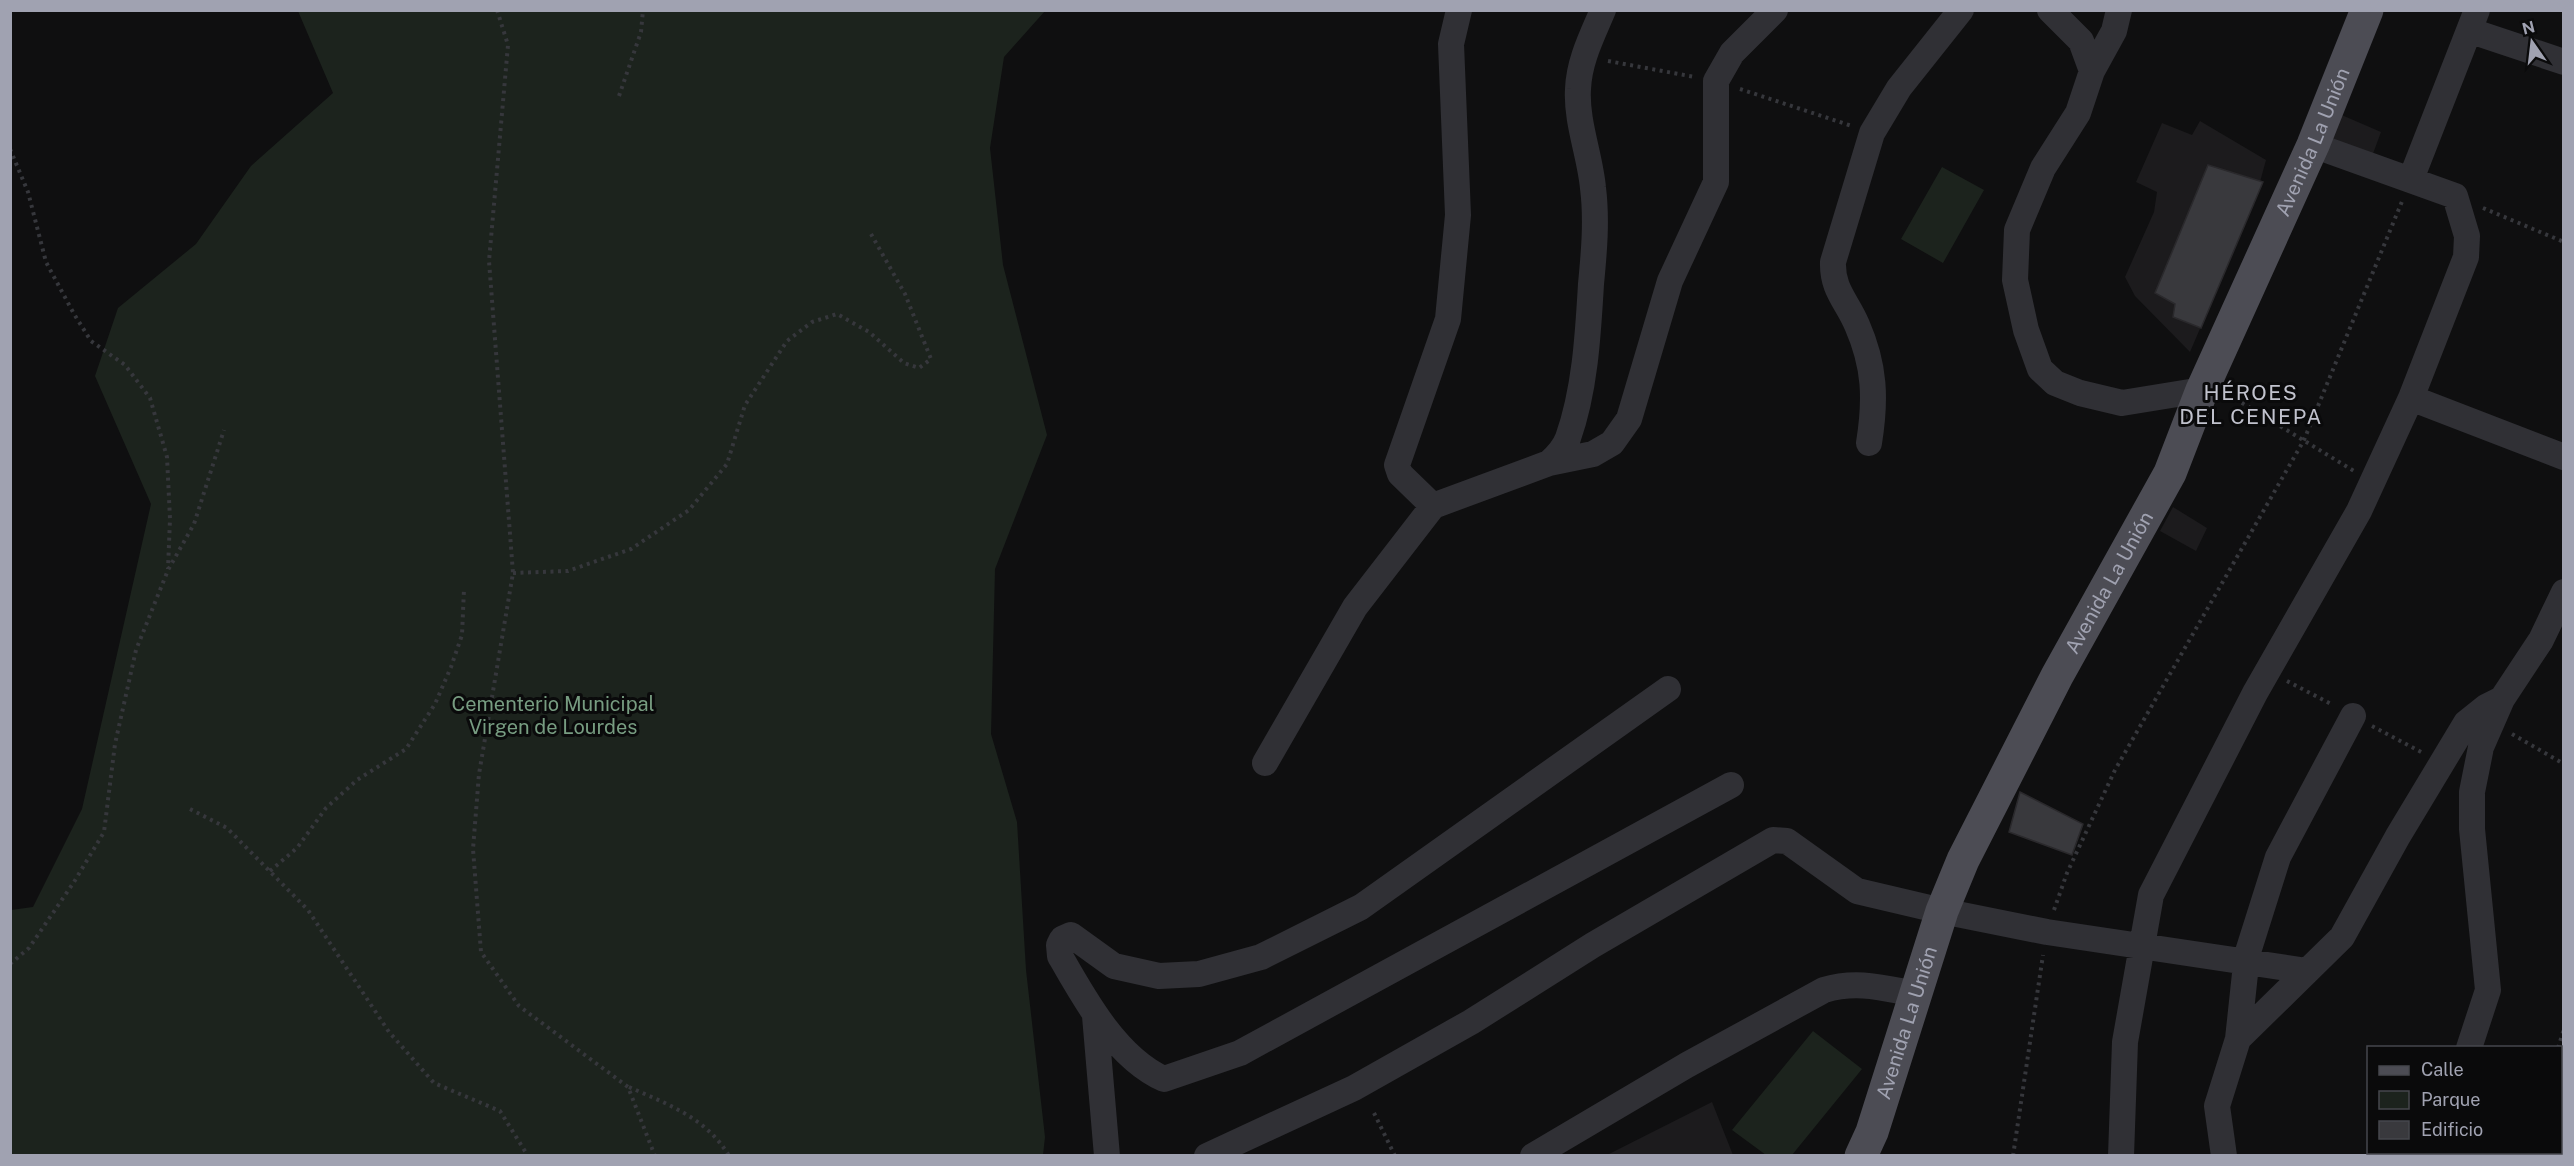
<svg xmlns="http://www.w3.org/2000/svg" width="2574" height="1166" viewBox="0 0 2574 1166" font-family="'Public Sans',sans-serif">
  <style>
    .built { fill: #1c1b1d }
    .green { fill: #1c231d }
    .building { fill: #39393d; stroke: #2a292c; stroke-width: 1.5 }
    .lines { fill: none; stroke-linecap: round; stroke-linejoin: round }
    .path { stroke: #36373c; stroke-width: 4; stroke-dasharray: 3 4.5; stroke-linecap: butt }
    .minor { stroke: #303035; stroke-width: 26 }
    .major { stroke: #4c4c54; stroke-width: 33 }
    .labels { text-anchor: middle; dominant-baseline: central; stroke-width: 6; stroke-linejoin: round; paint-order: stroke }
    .street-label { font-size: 20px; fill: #a0a2b1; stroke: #0a0a0b }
    .park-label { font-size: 20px; fill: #779c81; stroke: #0a0a0b }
    .neighbourhood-label { font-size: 21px; letter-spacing: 1.5px; fill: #c1c2cd; stroke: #0a0a0b }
  </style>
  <rect width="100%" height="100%" fill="#0f0f10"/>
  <path class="built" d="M2337,113L2381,132L2371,159L2327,141Z
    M2200,121L2266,160L2260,182H2263L2190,352L2135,296L2125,277L2154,212L2157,192L2136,182L2162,123L2192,135Z
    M2173,507L2207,528L2196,551L2160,531Z
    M1712,1102L1733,1155H1607Z"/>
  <path class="green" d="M298,11H1045L1004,57L990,148L1003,265L1047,435L995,569L991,734L1017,822L1026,970L1045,1137L1043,1155H11V910L33,907L82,809L151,504L95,376L118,308L196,244L251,166L333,93Z
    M1942,167L1984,190L1943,263L1901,239Z
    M1813,1031L1862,1069L1792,1155H1766L1732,1130Z"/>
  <path class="building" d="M2208,165L2263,182L2201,328L2173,317L2175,304L2155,293Z
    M2020,792L2083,824L2072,855L2009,832Z"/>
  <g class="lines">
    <path class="path" d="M497,10L508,45L489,261L513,573L479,774L473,849L481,952L519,1006L628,1087L655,1156
      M1608,61L1695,77
      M1740,89L1852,126
      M619,96L641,32L643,10
      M10,149L28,192L46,262L74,314L91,341L125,365L150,398L167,457L170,519L168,569
      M2483,208L2564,242
      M2229,395L2354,471
      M513,573L568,571L631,549L689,510L727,464L745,405L787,341L812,322L837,314L869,332L904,363L919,368L931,359L905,294L871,234
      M2287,681L2333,705
      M2372,726L2423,753
      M2512,734L2564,764
      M190,809L227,828L308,910L389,1032L434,1083L500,1111L528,1156
      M270,871L297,848L326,808L357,780L406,749L435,704L451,667L462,635L464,589
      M2054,910L2067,873L2115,770L2304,440L2403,199
      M10,964L29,948L74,882L104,832L115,744L136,650L168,570L194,524L224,430
      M2558,1048L2564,1029
      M2560,1066H2564
      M629,1087C667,1104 707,1118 729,1156
      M2560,1099L2562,1131L2560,1152
      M1374,1113L1395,1156
      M2013,1156L2043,955"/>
    <path class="minor" d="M2050,10L2081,41L2092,71
      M2119,10L2114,31L2092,71L2078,113L2043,168L2017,230L2015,280L2026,330L2040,369L2055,383L2080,393L2122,403L2202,390
      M2471,31L2564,62
      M2411,179L2477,10
      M2411,398L2564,457
      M1869,443C1876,399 1875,366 1857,325C1847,301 1832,290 1833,262L1872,133L1899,88L1961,10
      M1549,463C1557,456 1564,449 1568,438C1585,390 1588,335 1591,284C1594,253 1597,220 1593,188C1590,155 1576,122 1578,89C1579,61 1592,36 1603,10
      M1433,506L1400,474L1397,465L1448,319L1458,215L1451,44L1459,10
      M1668,689L1361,907L1261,957L1199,974L1159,976L1114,966L1071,935L1062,939L1059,945L1060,956C1085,1000 1117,1058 1164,1079L1240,1053L1731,785
      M1265,763L1355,607L1433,506L1549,463L1593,454L1612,443L1629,419L1670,281L1716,182V81L1732,53L1775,10
      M1095,1016L1107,1156
      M2238,1039L2247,955L2278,857L2353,716
      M2469,1048L2488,990L2472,829V792L2481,747L2502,699
      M1207,1156L1354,1088L1471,1022L1593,945L1773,840L1787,841L1857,891L1942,911L2047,932L2307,971
      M1533,1156L1687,1065L1824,990C1857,980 1883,988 1916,994
      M2121,1156L2125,1042L2151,895L2255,693L2359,511L2411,398L2466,257L2467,236L2455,196L2313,145
      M2224,1156L2217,1106L2238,1039L2342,937L2398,836L2466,723L2486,707L2502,699L2541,640L2564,592
      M2464,1156V1152
      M2486,1156L2487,1152"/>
    <path class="major" id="s1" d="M1861,1156L1872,1132L1942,911L1963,860L2057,676L2170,473L2202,390L2313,145L2367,10"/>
  </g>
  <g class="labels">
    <g class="street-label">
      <text stroke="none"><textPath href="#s1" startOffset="1113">Avenida La Unión</textPath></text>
      <text stroke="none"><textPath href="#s1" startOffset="627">Avenida La Unión</textPath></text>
      <text stroke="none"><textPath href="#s1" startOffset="141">Avenida La Unión</textPath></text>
    </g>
    <g class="park-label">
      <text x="553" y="704">Cementerio Municipal<tspan x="553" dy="23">Virgen de Lourdes</tspan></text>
    </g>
    <g class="neighbourhood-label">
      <text x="2251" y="392">HÉROES<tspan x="2251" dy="24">DEL CENEPA</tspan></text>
    </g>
  </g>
  <rect width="2574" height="1166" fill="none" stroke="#a0a2b1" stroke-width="24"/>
  <rect x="2367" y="1046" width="195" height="108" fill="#0a0a0b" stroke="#46474d" stroke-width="1.5"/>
  <rect x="2379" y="1066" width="30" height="9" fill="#4c4c54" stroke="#46474d" stroke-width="1.5"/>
  <text x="2421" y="1076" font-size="18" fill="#a0a2b1">Calle</text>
  <rect x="2379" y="1091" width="30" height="18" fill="#1c231d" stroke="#46474d" stroke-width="1.5"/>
  <text x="2421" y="1106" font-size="18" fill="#a0a2b1">Parque</text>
  <rect x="2379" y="1121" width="30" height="18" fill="#39393d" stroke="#46474d" stroke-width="1.5"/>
  <text x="2421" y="1136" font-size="18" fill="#a0a2b1">Edificio</text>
  <g transform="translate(2532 42) rotate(346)" stroke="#0a0a0b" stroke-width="4.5" paint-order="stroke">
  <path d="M0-4.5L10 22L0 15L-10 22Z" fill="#a0a2b1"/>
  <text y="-9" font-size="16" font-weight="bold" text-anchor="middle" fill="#a0a2b1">N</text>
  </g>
</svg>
